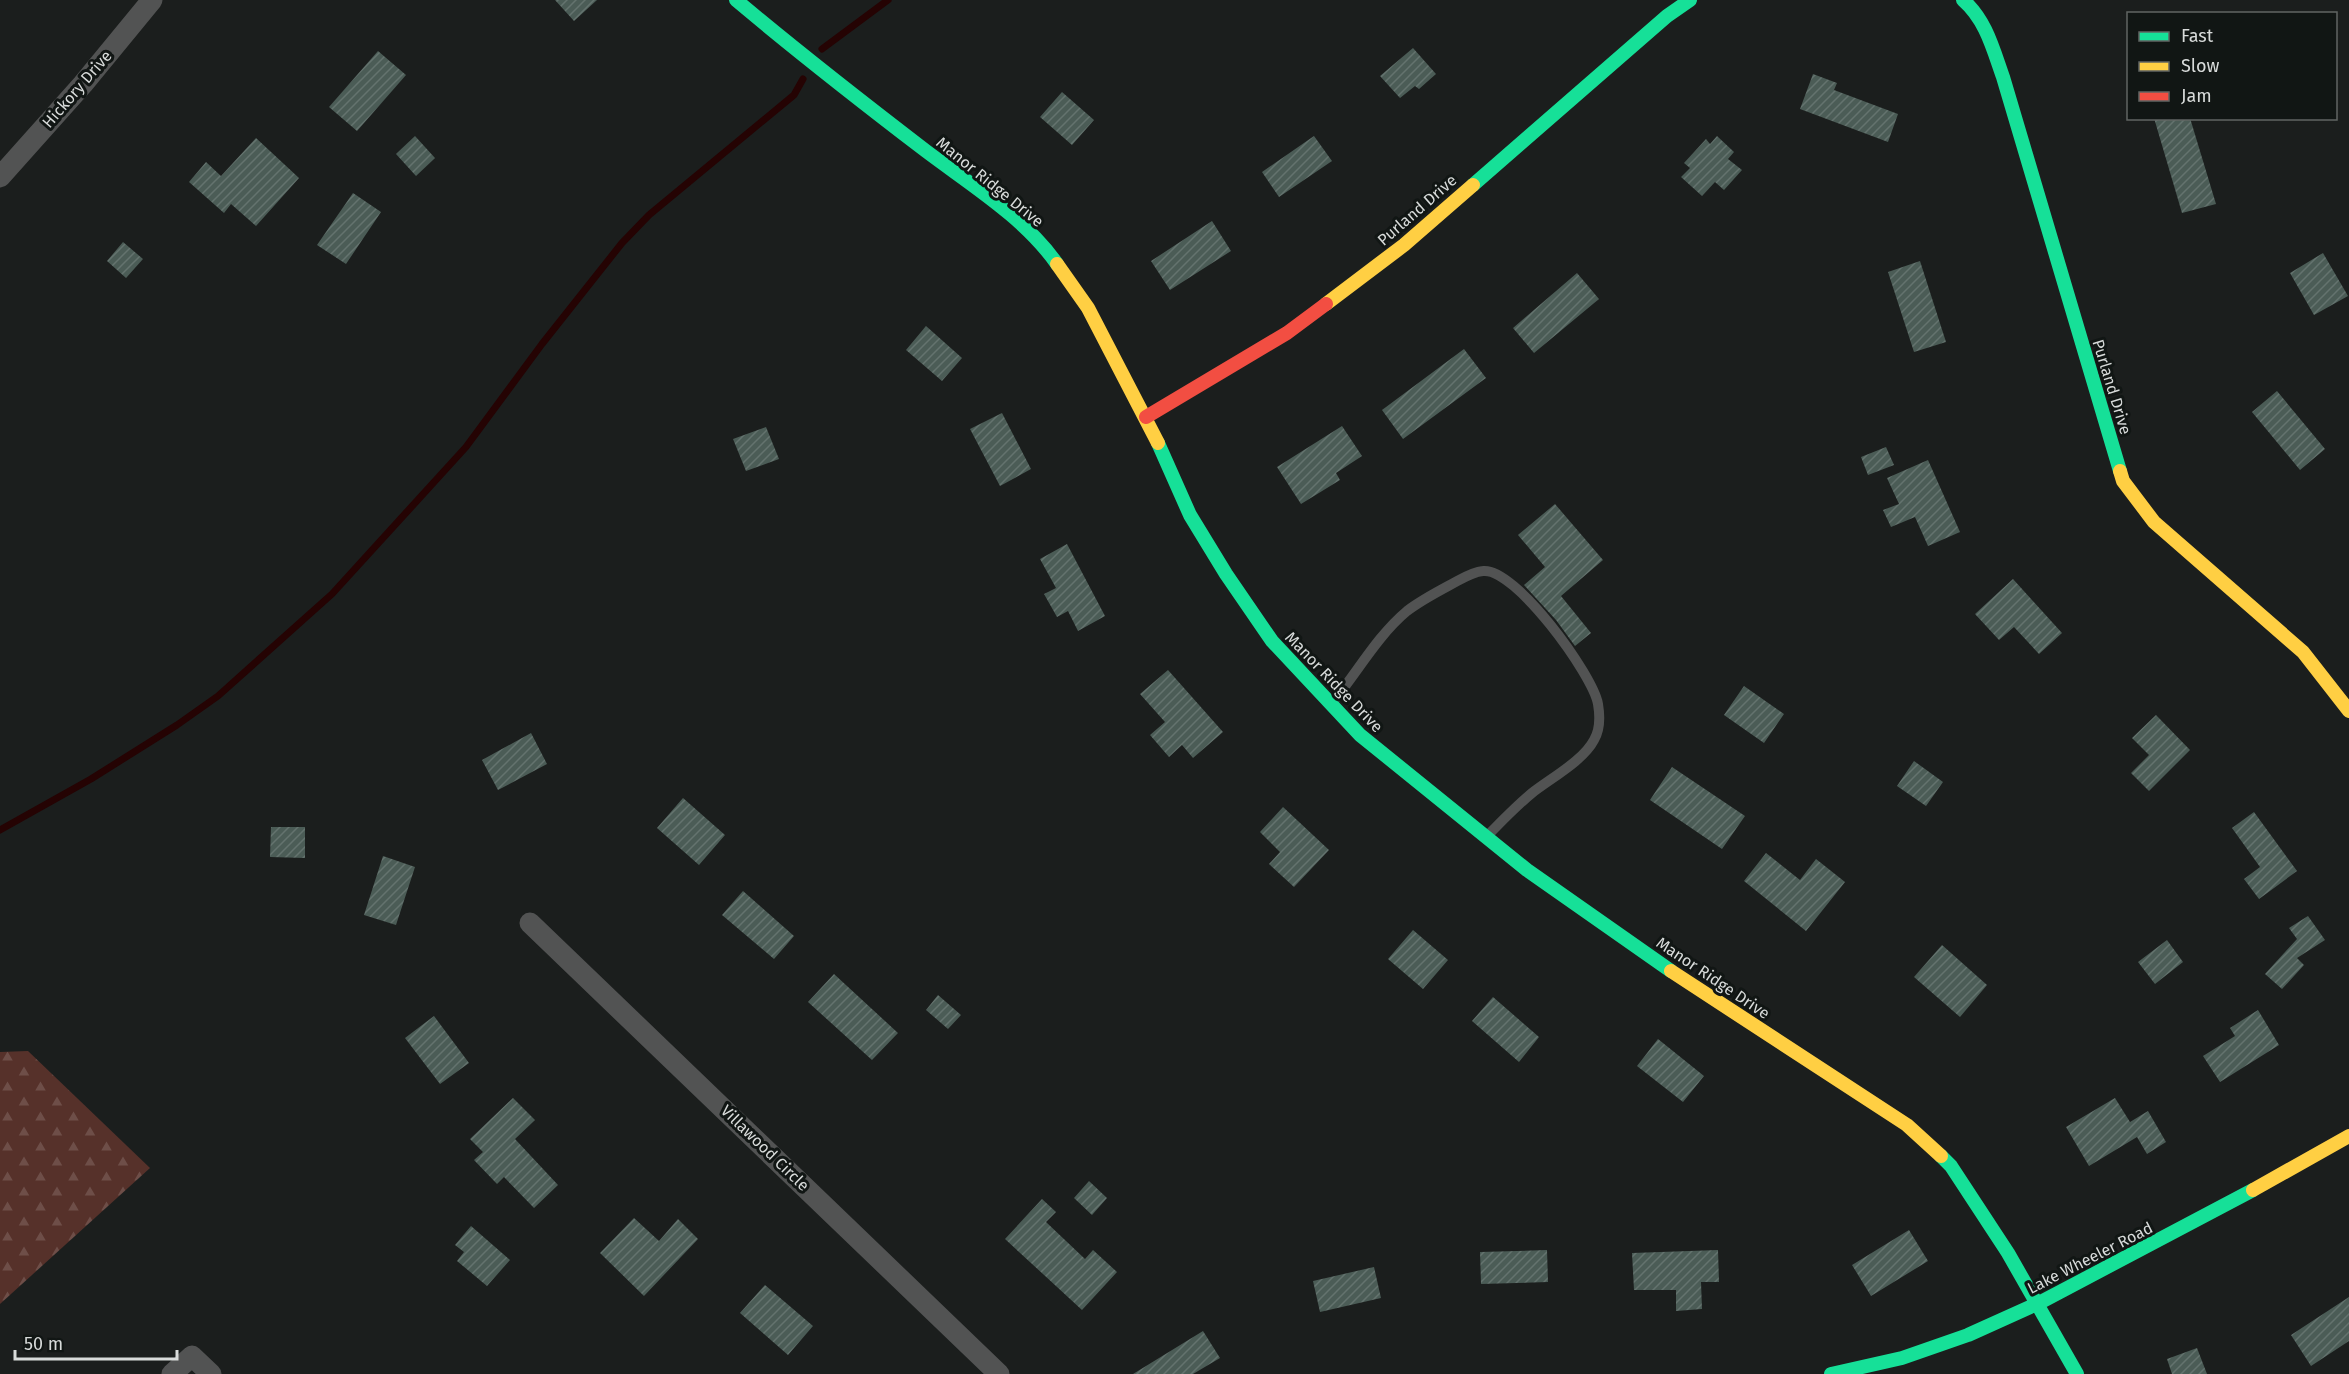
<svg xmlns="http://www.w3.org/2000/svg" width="2349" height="1374" viewBox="0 0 2349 1374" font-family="'Fira Sans',sans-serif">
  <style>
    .forest { fill: url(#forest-firs) }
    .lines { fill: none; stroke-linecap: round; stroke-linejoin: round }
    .stream { stroke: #250303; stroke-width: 7 }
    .building { fill: url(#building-hatch) }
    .lane { stroke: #525353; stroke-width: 10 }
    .street { stroke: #525353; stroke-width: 21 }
    .fast { stroke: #16e098; stroke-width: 14 }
    .slow { stroke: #ffcf43; stroke-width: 14 }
    .jam { stroke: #f24e42; stroke-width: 14 }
    .labels { text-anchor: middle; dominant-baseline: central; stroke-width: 6; stroke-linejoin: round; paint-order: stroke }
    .street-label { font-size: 16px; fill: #d8dbda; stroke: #111614 }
  </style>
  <defs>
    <pattern id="forest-firs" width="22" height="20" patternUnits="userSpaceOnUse" patternTransform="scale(1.5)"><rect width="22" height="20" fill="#56312a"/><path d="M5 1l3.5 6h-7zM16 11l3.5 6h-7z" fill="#6e4e48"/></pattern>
    <pattern id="building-hatch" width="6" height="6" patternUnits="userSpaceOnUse" patternTransform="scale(1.5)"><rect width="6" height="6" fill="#4b5c56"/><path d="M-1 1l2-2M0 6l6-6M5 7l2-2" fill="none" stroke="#64736e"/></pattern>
  </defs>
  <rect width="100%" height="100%" fill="#1b1e1d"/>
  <path class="forest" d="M28,1051L150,1168L0,1304V1052Z"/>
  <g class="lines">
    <path class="stream" d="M822,49L888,0
      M0,830L91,779L177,725L218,696L332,594L466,447L542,344L622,243L649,215L794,95L803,79"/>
  </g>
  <path class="building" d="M555,0H597L574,21Z
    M1413,48L1436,74L1419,89L1415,86L1400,98L1380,76Z
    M378,51L406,75L357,131L329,107Z
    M1813,74L1837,83L1834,90L1898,114L1888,142L1800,109Z
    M1062,92L1094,120L1072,145L1040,117Z
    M2154,118H2190L2216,204L2182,213Z
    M415,136L435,158L416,176L396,154Z
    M1314,136L1332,161L1279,197L1262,172Z
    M1717,136L1734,152L1728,159L1742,170L1724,190L1715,182L1702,196L1681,177L1690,168L1684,163L1706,139L1710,144Z
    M256,138L299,178L256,226L231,204L224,213L189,182L206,162L221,176Z
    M353,193L381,212L346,264L317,245Z
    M1212,221L1231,251L1170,290L1151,261Z
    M123,242L143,259L126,278L107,261Z
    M2323,253L2348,296L2314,315L2290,273Z
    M1920,261L1946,342L1914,352L1888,272Z
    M1577,273L1599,299L1534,353L1513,328Z
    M926,326L962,358L942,381L906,350Z
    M1464,349L1486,378L1403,439L1382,410Z
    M2277,391L2325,449L2300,470L2252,412Z
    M1002,413L1031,469L1000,486L970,429Z
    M1342,426L1362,456L1336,473L1340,480L1301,504L1277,467Z
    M766,427L779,459L746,471L733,439Z
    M1886,447L1894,465L1868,475L1861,457Z
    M1928,460L1960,532L1928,546L1915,517L1891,527L1883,510L1899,504L1887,478Z
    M1555,504L1603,560L1561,596L1591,633L1575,646L1556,620L1524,585L1545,567L1518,535Z
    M1067,544L1105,616L1078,631L1068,611L1057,617L1044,594L1056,588L1040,559Z
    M2013,579L2062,633L2039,654L2014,627L1999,640L1975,614Z
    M1168,670L1223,732L1193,758L1182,745L1169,757L1150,735L1165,722L1140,694Z
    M1744,686L1784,714L1764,743L1724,715Z
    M2156,715L2190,750L2149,791L2131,773L2149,755L2132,738Z
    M531,733L547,764L498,790L482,760Z
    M1914,761L1943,782L1926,806L1897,786Z
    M1672,767L1745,816L1722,849L1650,800Z
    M683,798L725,835L699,865L657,828Z
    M1283,807L1329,850L1294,887L1269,864L1280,852L1260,832Z
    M2254,812L2297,871L2259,899L2244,879L2260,867L2232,828Z
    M271,827H305V858L270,857Z
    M1766,853L1800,880L1816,859L1845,882L1806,931L1744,881Z
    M383,856L415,867L396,925L364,915Z
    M743,891L794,936L774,959L722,915Z
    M2308,916L2325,940L2297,958L2304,965L2282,989L2265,974L2297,939L2289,928Z
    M1413,930L1448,960L1423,989L1388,959Z
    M2167,940L2183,962L2155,984L2138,962Z
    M1942,945L1987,985L1960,1017L1914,977Z
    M834,974L898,1033L872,1060L808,1002Z
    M938,995L961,1015L948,1029L926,1010Z
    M1493,997L1539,1037L1519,1062L1472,1021Z
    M2258,1010L2279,1045L2220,1082L2203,1056L2235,1036L2230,1028Z
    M434,1016L469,1063L440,1084L405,1038Z
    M1658,1039L1704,1076L1683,1102L1637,1066Z
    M513,1098L535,1120L515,1139L558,1185L534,1208L504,1177L497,1184L474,1160L483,1152L470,1139Z
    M2115,1098L2130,1122L2148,1111L2166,1142L2147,1154L2137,1137L2089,1166L2066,1127Z
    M1089,1181L1107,1198L1092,1215L1074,1198Z
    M1042,1199L1056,1212L1046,1222L1085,1259L1093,1250L1117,1272L1082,1310L1005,1239Z
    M634,1218L659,1241L678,1219L698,1239L644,1296L600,1253Z
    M471,1226L510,1260L487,1286L457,1261L464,1252L455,1245Z
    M1909,1230L1928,1261L1871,1296L1852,1265Z
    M1547,1250L1548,1282L1481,1284L1480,1252Z
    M1718,1250L1719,1282H1701L1702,1309L1676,1311V1290H1634L1632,1253Z
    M1374,1267L1381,1298L1320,1312L1313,1281Z
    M765,1285L813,1326L788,1355L740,1313Z
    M2349,1297V1341L2311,1366L2291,1335Z
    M1203,1331L1220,1358L1193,1374H1133Z
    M2197,1348L2207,1374H2172L2167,1359Z"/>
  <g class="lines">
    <path class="lane" d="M1332,703C1357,673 1377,636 1407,611C1420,601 1435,593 1450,585C1460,580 1471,572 1483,571C1515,567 1593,675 1598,704C1600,716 1600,730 1594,740C1583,761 1551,778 1532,793C1516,806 1501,822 1486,837"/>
    <path class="street" d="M0,177L83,84L152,0
      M530,923L999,1374
      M172,1374L192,1356L211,1374"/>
    <path class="fast" d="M736,0C798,52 862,102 926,151C971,185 1025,218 1057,264
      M1963,0C1986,20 1993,49 2003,77L2120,471
      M1473,185L1667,16L1690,0
      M1158,443L1190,515L1226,574L1272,641L1360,735L1527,870L1671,971
      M1941,1156L1951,1166L2008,1253L2077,1374
      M1831,1374L1902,1358L1968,1335L2039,1303L2253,1190"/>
    <path class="slow" d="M1057,264L1088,308L1158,443
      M1326,304L1404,245L1473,185
      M2120,471L2123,481L2154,522L2303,652L2349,711
      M1671,971L1907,1125L1941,1156
      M2253,1190L2349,1136"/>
    <path class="jam" d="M1146,417L1287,333L1326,304"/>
  </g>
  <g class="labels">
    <g class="street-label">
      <text transform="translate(77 89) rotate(-49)">Hickory Drive</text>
      <text transform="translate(990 182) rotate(39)">Manor Ridge Drive</text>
      <text transform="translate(1417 210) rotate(-41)">Purland Drive</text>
      <text transform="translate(2112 387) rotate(73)">Purland Drive</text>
      <text transform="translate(1334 682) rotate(46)">Manor Ridge Drive</text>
      <text transform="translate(1713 978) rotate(34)">Manor Ridge Drive</text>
      <text transform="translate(765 1148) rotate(44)">Villawood Circle</text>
      <text transform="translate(2090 1258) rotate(-27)">Lake Wheeler Road</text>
    </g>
  </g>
  <rect x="2127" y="12" width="210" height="108" fill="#111614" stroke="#616563" stroke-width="1.5"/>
  <rect x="2139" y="32" width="30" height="9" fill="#16e098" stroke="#616563" stroke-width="1.5"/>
  <text x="2181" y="42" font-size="18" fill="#d8dbda">Fast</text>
  <rect x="2139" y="62" width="30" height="9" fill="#ffcf43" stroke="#616563" stroke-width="1.5"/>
  <text x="2181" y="72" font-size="18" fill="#d8dbda">Slow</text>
  <rect x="2139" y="92" width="30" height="9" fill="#f24e42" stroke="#616563" stroke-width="1.5"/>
  <text x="2181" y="102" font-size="18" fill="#d8dbda">Jam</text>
  <path d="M15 1350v9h162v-9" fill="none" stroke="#d8dbda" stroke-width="3"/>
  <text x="24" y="1350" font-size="18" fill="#d8dbda" stroke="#111614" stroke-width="4.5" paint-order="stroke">50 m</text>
</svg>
